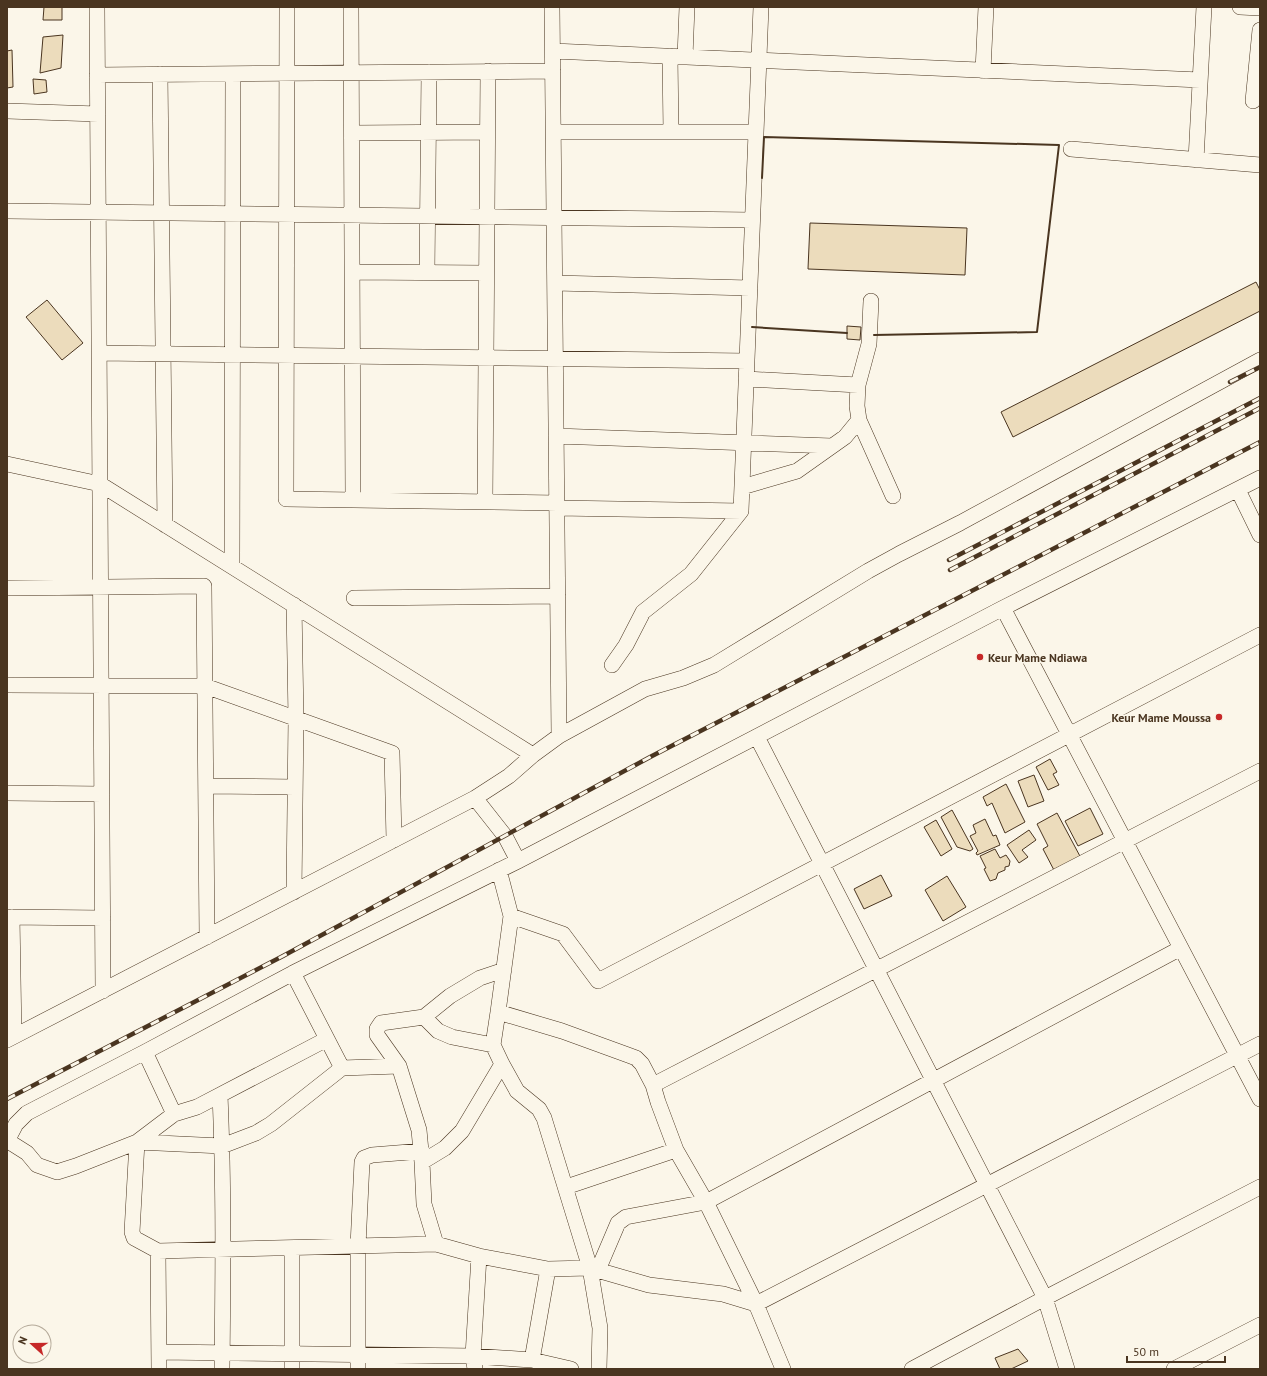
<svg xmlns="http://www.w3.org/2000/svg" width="1267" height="1376" viewBox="0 0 1267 1376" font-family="'PT Sans',sans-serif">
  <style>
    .building { fill: #ecdcbc; stroke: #4a3520 }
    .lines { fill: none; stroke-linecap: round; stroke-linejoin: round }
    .minor-casing { stroke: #4a3520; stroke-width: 16 }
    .minor { stroke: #fbf6e9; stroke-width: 15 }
    .rail-casing { stroke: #4a3520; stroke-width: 4.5 }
    .rail { stroke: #fbf6e9; stroke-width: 3; stroke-dasharray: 9; stroke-linecap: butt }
    .wall { stroke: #4a3520; stroke-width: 2 }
    .poi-dot { fill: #c62828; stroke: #fbf6e9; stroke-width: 1.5 }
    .labels { text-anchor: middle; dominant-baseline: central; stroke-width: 3; stroke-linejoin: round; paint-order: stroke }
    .poi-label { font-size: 12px; font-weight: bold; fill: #4a3520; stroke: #fbf6e9; text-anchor: start }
  </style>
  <rect width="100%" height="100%" fill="#fbf6e9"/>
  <path class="building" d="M44,7H62V20H43Z
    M63,35L61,68L40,73L43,37Z
    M12,50L13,87L7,88V51Z
    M33,79L46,80L47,92L34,94Z
    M810,223L967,228L965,275L808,269Z
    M1256,282L1260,290V311L1013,437L1001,412Z
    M47,300L83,343L62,360L26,317Z
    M847,326L861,327L860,340L847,339Z
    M1050,759L1057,772L1053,774L1059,785L1048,790L1036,767Z
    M1034,775L1044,801L1028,807L1018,781Z
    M1006,784L1025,822L1005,833L992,803L987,806L983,797Z
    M1090,808L1103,834L1078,846L1065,821Z
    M952,810L973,849L970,851L957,847L941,817Z
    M1057,813L1082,860L1056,874L1043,849L1048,846L1037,824Z
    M985,819L993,836L996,835L1000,845L977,855L976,853L978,851L970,836L976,833L973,825Z
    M936,820L952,849L941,856L924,827Z
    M1029,830L1036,840L1022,850L1028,857L1019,863L1007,845Z
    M995,849L1000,858L1006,855L1010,861L1009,866L1005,867V870L998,873L996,879L990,881L984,869L986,868L980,856Z
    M881,875L892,896L864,909L854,889Z
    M947,876L966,907L943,921L925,890Z
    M1018,1349L1028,1361L1011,1369H1000L995,1358Z"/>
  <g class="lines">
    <defs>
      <path id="minor" d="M97,7L103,991
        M287,7L286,499L557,503
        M351,7L353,500
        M552,7L559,736
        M1240,7L1260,8
        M553,51L1200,80
        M670,56L671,132
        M685,57L687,7
        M983,71L986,7
        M160,74L165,525
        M97,75L553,71
        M1253,101L1260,30
        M7,111L98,114
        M554,132H756
        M352,133L487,132
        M1071,149L1260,165
        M1196,160L1204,7
        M7,211L752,220
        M352,272L486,273
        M427,272L429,72
        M555,283L750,288
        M871,301L869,344L858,385L857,406L859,420L893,496
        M99,353L747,361
        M746,379L858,385
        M556,436L832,446
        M7,464L100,484L533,755
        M742,487L797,471L845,437L859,420
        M1238,490L1260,535
        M485,502L488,71
        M557,508L741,511
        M232,566L233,74
        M7,588L204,586L207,937
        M354,598L558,596
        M1003,608L1260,1099
        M612,665L626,645L643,612L691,574L741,511L761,7
        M7,685L205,686L392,753L394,840
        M757,737L1045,1298L1067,1369
        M206,786L295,787
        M7,793L102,794
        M475,798L505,836L518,861
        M294,892L296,718L294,605
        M511,916L563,934L598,981L1260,635
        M7,917L103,918
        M12,917L14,1036
        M293,973L342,1068
        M498,1012L511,916L499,870
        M424,1017L450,996L480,978L504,970
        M7,1040L475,798L509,776L533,755L559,736L645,689L683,678L714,665L868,571L899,554L960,523L1260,360
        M493,1045L452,1037L438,1031L424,1017L381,1023L377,1029V1035L399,1066L419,1130L422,1162L445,1148L462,1131L502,1064
        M145,1052L174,1114L197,1107L327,1039
        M653,1085L1260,771
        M220,1095C224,1187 223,1278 222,1369
        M174,1114L137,1142L132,1232L134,1238L158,1251L436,1244L479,1256L548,1269L590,1268L649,1285L723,1294L756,1304L1260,1044
        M7,1141L16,1124L27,1113L145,1052L293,973L518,861L1003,608L1260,478
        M8,1141L27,1153L37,1165L57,1172L76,1166L137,1142L222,1146L256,1133L271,1124L342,1068L399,1066
        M422,1162L424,1204L436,1244
        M566,1187L676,1150
        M158,1251L159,1369
        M598,1270L618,1223L626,1217L706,1202L1181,948
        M159,1352L473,1356L532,1360L571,1369
        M532,1360L548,1269
        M292,1369V1248
        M358,1369V1246L362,1162L364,1158L372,1155L422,1151
        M475,1369L473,1356L479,1256
        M599,1369L600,1328L590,1268L544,1118L539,1109L517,1091L502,1064L493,1045L498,1012L562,1031L628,1055L636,1058L642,1064L653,1085L658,1102L676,1150L706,1202L756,1304L783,1369
        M912,1369L1045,1298L1260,1187
        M1174,1369L1260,1325"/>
    </defs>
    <use href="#minor" class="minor-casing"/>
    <use href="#minor" class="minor"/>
    <defs>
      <path id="rail" d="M1230,382L1260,367
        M949,560L1260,398
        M950,570L1260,408
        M7,1099L283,956L652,756L1260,442"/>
    </defs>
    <use href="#rail" class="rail-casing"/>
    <use href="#rail" class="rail"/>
    <path class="wall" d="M762,178L764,137L1059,145L1037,332L874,335
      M752,327L847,333"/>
  </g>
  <g class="poi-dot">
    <circle cx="980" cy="657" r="4"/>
    <circle cx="1219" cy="717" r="4"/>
  </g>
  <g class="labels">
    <g class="poi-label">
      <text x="988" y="657">Keur Mame Ndiawa</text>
      <text x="1211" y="717" text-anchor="end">Keur Mame Moussa</text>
    </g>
  </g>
  <rect width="1267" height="1376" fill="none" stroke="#4a3520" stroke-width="16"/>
  <g transform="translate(32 1344) rotate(291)"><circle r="19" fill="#fbf6e9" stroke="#b4a999"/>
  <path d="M0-3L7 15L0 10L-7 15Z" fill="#c62828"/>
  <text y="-6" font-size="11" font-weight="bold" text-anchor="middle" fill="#4a3520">N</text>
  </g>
  <path d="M1127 1356v6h98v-6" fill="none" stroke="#4a3520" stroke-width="2"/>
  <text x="1133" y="1356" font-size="12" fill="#4a3520" stroke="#fbf6e9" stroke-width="3" paint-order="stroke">50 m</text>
</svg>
